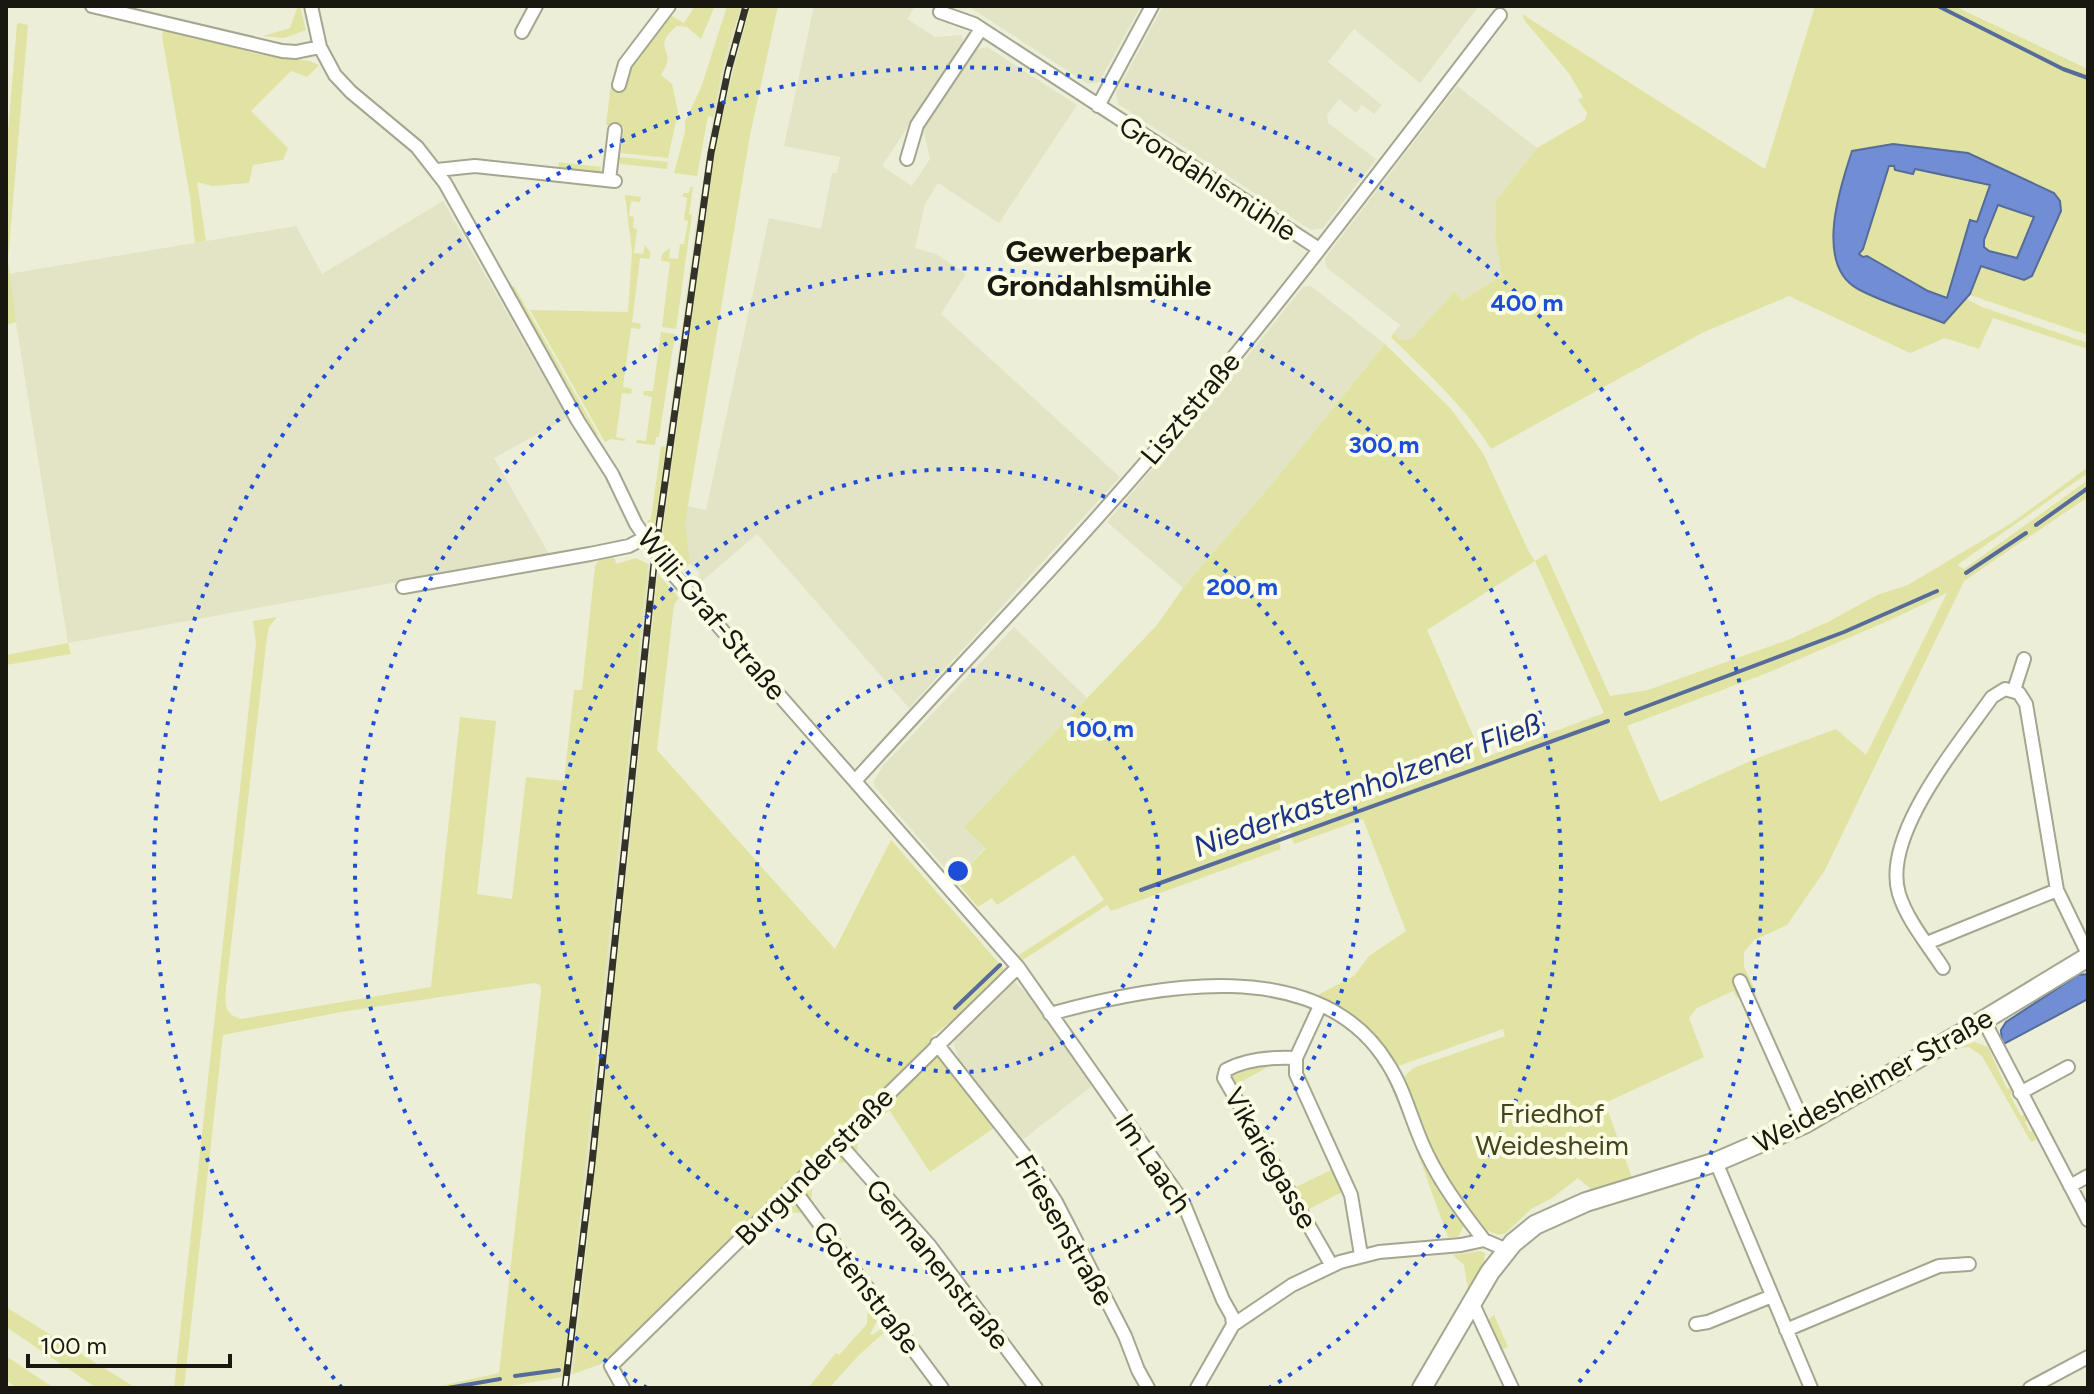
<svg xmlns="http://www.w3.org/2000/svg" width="2094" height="1394" viewBox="0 0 2094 1394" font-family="Figtree,sans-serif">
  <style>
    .built { fill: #e2e4c5 }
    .green { fill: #e1e3a3; fill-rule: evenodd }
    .water { fill: #718ed5; stroke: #566b9a; stroke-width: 2; fill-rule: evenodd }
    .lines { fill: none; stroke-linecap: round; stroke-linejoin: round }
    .stream { stroke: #566b9a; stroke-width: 4 }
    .street-casing { stroke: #a5a690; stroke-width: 16 }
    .secondary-casing { stroke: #a5a690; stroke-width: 22 }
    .street { stroke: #fff; stroke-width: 12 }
    .secondary { stroke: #fff; stroke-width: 18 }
    .rail-casing { stroke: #323228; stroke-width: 7 }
    .rail { stroke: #fafce4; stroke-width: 4; stroke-dasharray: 12; stroke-linecap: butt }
    .ring { fill: none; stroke: #1d4ed8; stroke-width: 4; stroke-dasharray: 4 8 }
    .labels { text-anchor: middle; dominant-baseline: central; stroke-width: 8; stroke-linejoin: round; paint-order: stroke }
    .street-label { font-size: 28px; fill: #181810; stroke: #fafce4 }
    .park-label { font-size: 28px; fill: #44441e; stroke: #fafce4 }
    .neighbourhood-label { font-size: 30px; font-weight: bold; fill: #181810; stroke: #fafce4 }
    .water-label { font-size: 30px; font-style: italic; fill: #1c3286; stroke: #fafce4 }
    .centre { fill: #1d4ed8; stroke: #fafce4; stroke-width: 4 }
    .ring-label { font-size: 24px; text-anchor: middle; font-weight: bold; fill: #1d4ed8; stroke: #fafce4; stroke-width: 8; stroke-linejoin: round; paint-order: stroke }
  </style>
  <rect width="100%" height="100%" fill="#edeed7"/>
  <path class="built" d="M741,6H750L717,136L661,543L654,533L696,224L713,117L724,61Z
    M814,6H915L907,19L935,37L962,35L963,42L882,166L912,186L930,159L923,128L975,50L987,47L1077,105L999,223L938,183L925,204L915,248L936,254L966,274L941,314L1120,477L909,708L757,534L700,583L696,579L700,574L690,563L684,523L687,506L706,510L769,218L821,229L832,173H837L840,157L784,146Z
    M968,6H1141L1099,82L1088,84Z
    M1163,6H1479L1420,83L1354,29L1328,62L1382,105L1374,114L1362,105L1356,113L1339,99L1327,115L1328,123L1376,159L1323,228L1311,230L1118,104L1116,93Z
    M1457,86L1537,148L1496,201L1495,237L1502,276L1460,301L1455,291L1411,339L1400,340L1394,333L1400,325L1326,267L1325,258Z
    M443,201L567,418L494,458L549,554L68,643L8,274L296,226L322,274Z
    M1311,286L1385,344L1276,479L1183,588L1107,522L1234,373L1303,287Z
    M648,564L658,574L573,1374L563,1377Z
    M1014,627L1087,698L965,826L986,847L955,880L875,787L874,781L883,766Z
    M1013,980L1028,995L1092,1086L1021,1141L961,1064L954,1045L955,1037Z"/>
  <path class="green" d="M298,6H300L306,30L284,38L263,36L290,28Z
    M695,6H715L701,39L687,27L677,26C653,45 671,48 667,63C666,67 663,71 661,75L672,84L678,112L668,158L621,153L624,127L606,125L611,84L623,88L631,65L670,15L684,23Z
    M727,6H741L724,61L713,117L708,116L697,176L674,173L685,132V122L702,85Z
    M750,6H778L750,135L685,523L690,563L683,570L661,543L717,136Z
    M1815,6H1954L2088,69V335L1970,295L1967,299L1982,307L2088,343V349L1993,318L1979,349L1945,338L1910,353L1789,296L1704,332L1491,449C1465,406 1426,372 1391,337L1394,333L1400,340L1411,339L1455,291L1461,301L1502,276L1495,237L1496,201L1537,148L1585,120L1587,112L1578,100L1583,97L1568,72L1525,21L1522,14L1765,169Z
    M19,23L28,25L8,260L16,322L6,325V157L17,24Z
    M164,28L257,54L309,61L319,65L307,77L291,71L251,111L288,148L283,160L253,165L249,183L212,186L197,182L206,241L195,243L190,197L162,36Z
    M620,157L668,162L667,169L620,164Z
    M559,162L601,167V172L558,168Z
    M690,187H693L689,214L692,215L676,329L662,327L670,262L661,261L662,254L670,248L669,258L678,259L680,244H684L688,221L684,220L687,198L682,196L684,193H689Z
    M625,195L641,197L640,202L631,201L629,216L634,217L633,228L637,229L634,253L643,254L645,245L650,252V259L640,258L632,322L641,324L640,329L631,328L623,387L632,389L631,394L622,393L616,437L625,439V441L611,439L605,442L530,310L628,312L632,251Z
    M514,286L598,434L596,435L511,287Z
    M661,332L675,334L659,437H656L655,445L636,443L637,440L646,441L652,397L643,395L644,391H653Z
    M1385,344L1451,409L1483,453L1529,552L1535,561L1546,554L1610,696L1648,690L1788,640L1830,621L1877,595L1908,585L2013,522L2088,467V473L1957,565L1964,569L2088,480V497L1964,581L1825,870L1787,925L1754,940L1744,952V967L1756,992L1741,993L1737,998L1733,991L1697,1008L1689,1018L1704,1057L1605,1103L1632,1178L1592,1190L1578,1178L1552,1198L1531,1209L1506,1233L1499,1235C1494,1233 1487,1231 1483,1228C1454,1206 1410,1112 1404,1077L1413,1068L1505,1036L1503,1029L1398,1066L1378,1040L1358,1022L1312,998L1354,976L1369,956L1406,931L1363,819L1294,844L1290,831L1277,836L1281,849L1111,911L1107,905L1023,960L1019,955L1104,900L1074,855L997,905L992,898L978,907L955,880L986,848L964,827L1157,625L1183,588L1276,479ZM1535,561L1604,713L1483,758L1427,630ZM1947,593L1866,755L1836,729L1757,758L1660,802L1627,726L1767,673L1890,620Z
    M661,446L666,447L654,533L647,521L651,519Z
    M612,557L615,559L616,564L636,558L648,564L563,1377L498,1388H431L499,1373L541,991L540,985L534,983L341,1012L223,1035L184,1388H174L256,643L253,621L277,617L269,627L267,637L226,988C225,1005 224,1014 241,1019L431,987L460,717L496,721L477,894L512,899L526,777L564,781L574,690H582L595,566L599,560Z
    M658,574L679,598L674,604L657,750L835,949L891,840L1004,969L967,1009L931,1037L934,1041L635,1337L601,1364L573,1374Z
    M68,643L71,654L6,665V655Z
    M1975,1042L1988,1047L2007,1089L2011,1088L2014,1092L2010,1095L2021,1116L2025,1114L2028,1119L2025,1122L2030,1132L2034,1130L2036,1140L2031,1142L1982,1056L1969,1047L1954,1049Z
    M934,1055L940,1056L997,1126L930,1172L889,1110L858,1140L857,1156L847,1144L849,1138Z
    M1266,1062L1268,1067L1235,1085L1229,1077L1236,1070Z
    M1417,1142L1437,1185L1464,1226L1458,1237H1448L1414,1143Z
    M834,1152L843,1154L850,1162L835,1163L813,1184L811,1200L881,1295L879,1297L802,1190V1186Z
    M1333,1169L1344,1191L1307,1210L1294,1188Z
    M785,1200L798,1203L833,1250L830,1252L801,1213L785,1212L755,1242L749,1235Z
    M1480,1251L1485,1253L1484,1263L1468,1289L1464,1265L1453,1255Z
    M868,1304H873L880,1315L870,1334L872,1335L880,1330L889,1328L859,1355L829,1388H808L836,1353L839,1355L867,1324Z
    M6,1307L136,1388H97L6,1327Z
    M1494,1315L1508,1347L1503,1349L1488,1320Z
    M6,1356L54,1388H17L6,1380Z"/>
  <path class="water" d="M1893,144L1968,153L2054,193L2060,201L2061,211L2032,276L2024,280L1981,266L1970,294L1944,323C1916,312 1884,303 1858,289C1814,265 1840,187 1852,151ZM1889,166H1894L1895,170L1913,174L1915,169L1990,185L1977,222L1970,220L1947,298L1928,291L1867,256L1863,257L1859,254L1863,249ZM1998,205L2034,217L2017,258L1989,251L1984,247V240Z
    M2088,974V999L2002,1045L2001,1030L2006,1022L2078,975Z"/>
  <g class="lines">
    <path class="stream" d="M1938,6L2063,69L2088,78
      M2036,525L2088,488
      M1966,573L2026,533
      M1626,714L1844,632L1937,591
      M1141,890L1608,721
      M955,1008L1000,965
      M515,1376L559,1370
      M448,1388L500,1379"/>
    <defs>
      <path id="street" d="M92,6L282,51L296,52L320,47
        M311,6L320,47L335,75L351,92L417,147L445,183L578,421L612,474L636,524L664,564L1018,967L1183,1202L1223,1300L1232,1316L1233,1325
        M940,12L974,24L1319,249
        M522,32L536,6
        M619,85L625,64L669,6
        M1098,106L1152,6
        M907,159L917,125L981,29
        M437,170L475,166L615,181
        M609,180L615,130
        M403,587L590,554L629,546L644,538
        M2014,690L2024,659
        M855,781C958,667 1065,558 1164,441C1281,303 1390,158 1500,15
        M1927,943L2057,890
        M1943,968C1928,945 1907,920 1899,894C1881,835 1960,743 1992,697L2005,689L2019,693L2026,704L2057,890L2088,954
        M1740,981L1804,1124
        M1320,1006L1296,1058V1074L1351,1195L1361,1255
        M1050,1014C1153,985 1320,952 1388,1064C1406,1092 1412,1124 1427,1154C1442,1185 1463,1213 1484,1240
        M1984,1021L2088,1220
        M937,1044L1033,1166L1056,1202L1125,1336L1138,1370L1148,1388
        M1296,1058C1273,1057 1247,1058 1226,1070L1224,1078L1332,1266
        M2020,1093L2068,1067
        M838,1142L930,1246L1036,1388
        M1716,1162L1811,1388
        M2070,1186L2088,1176
        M792,1187L942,1388
        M1472,1302L1512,1388
        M1696,1324L1708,1322L1772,1296
        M1786,1330L1939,1266L1969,1264
        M623,1388L611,1366L1018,967
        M1197,1388L1233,1325L1292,1285L1340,1262L1379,1252L1461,1245L1484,1240L1507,1250
        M2030,1388L2088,1357"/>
      <path id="secondary" d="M1422,1388L1490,1272L1513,1243L1535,1225L1586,1202L1716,1162L1804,1124L1969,1029L2088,957"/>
    </defs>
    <use href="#street" class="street-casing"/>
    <use href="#secondary" class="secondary-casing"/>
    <use href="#street" class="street"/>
    <use href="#secondary" class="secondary"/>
    <defs>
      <path id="rail" d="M565,1388L592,1163L655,554L711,153L728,71L746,6"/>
    </defs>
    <use href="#rail" class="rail-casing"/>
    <use href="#rail" class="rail"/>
  </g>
  <g class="ring">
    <circle cx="958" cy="871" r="201"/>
    <circle cx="958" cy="871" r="402"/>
    <path d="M647 1388A603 603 0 1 1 1269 1388"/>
    <path d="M342 1388A804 804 0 1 1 1574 1388"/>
  </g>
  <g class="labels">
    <g class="street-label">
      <text transform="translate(1208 178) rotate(33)">Grondahlsmühle</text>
      <text transform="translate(1190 408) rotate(-50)">Lisztstraße</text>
      <text transform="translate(712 614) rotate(50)">Willi-Graf-Straße</text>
      <text transform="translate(1873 1080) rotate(-29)">Weidesheimer Straße</text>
      <text transform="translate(1271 1158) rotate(60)">Vikariegasse</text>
      <text transform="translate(1154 1163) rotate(56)">Im Laach</text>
      <text transform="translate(814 1166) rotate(-45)">Burgunderstraße</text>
      <text transform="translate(1065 1230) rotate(60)">Friesenstraße</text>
      <text transform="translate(938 1264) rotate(51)">Germanenstraße</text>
      <text transform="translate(867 1287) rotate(53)">Gotenstraße</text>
    </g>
    <g class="park-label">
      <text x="1552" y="1113">Friedhof<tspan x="1552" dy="32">Weidesheim</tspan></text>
    </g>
    <g class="neighbourhood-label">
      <text x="1099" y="251">Gewerbepark<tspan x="1099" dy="34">Grondahlsmühle</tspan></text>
    </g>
    <g class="water-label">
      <text transform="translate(1367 785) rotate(-20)">Niederkastenholzener Fließ</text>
    </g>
  </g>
  <circle cx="958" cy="871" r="12" class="centre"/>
  <g class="ring-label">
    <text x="1527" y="311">400 m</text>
    <text x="1384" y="453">300 m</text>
    <text x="1242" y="595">200 m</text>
    <text x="1100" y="737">100 m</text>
  </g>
  <rect width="2094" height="1394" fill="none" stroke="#181810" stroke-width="16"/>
  <path d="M28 1354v12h202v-12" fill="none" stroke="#181810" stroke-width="4"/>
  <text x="40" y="1354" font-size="24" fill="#181810" stroke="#fafce4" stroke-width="6" paint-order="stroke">100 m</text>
</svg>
